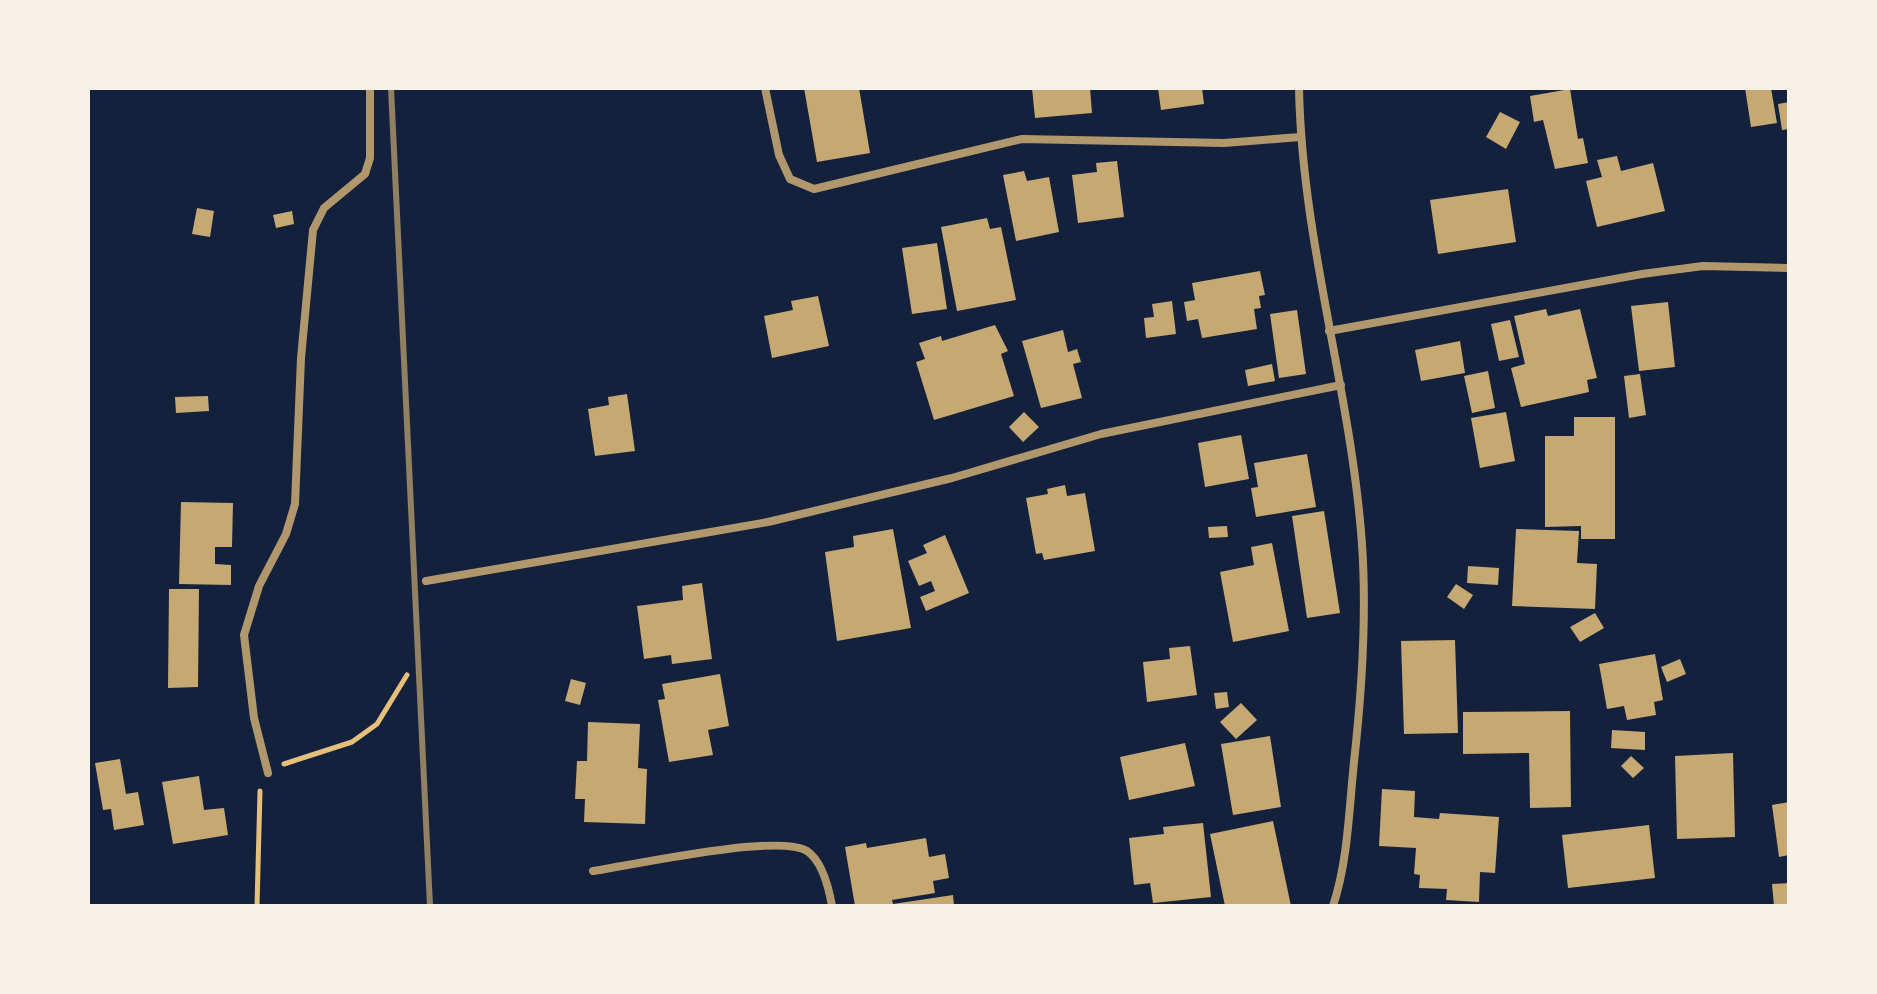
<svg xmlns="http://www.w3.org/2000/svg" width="1877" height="994" viewBox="0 0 1877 994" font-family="Arial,sans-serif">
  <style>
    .building { fill: #c6a872 }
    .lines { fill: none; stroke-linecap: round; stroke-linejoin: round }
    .path { stroke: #e5c07b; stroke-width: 5 }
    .minor { stroke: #b1986c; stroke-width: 8 }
    .rail { stroke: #918062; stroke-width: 6 }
  </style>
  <rect width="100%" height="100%" fill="#14213d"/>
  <path class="building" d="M804,88H859L870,153L817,162Z
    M1032,88H1090L1092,113L1035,118Z
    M1158,88H1202L1204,104L1161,110Z
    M1745,88H1771L1777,123L1751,127Z
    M1570,89L1578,139L1583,138L1588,163L1555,169L1543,120L1534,122L1530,96Z
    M1789,102V129L1782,130L1778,104Z
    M1500,112L1520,122L1506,149L1486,137Z
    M1617,156L1621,171L1653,163L1665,211L1597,227L1586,181L1602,177L1597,160Z
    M1117,161L1124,217L1078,223L1072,175L1097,172L1096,163Z
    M1024,171L1027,181L1049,177L1059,232L1016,241L1003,175Z
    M1508,189L1516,242L1438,254L1430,200Z
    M197,208L214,211L210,237L192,234Z
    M292,211L294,224L276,228L273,215Z
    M987,218L990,229L1001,227L1016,300L957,311L941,227Z
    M937,243L947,309L912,314L902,248Z
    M1260,271L1265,295L1259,296L1261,308L1254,309L1257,329L1202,338L1198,319L1187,321L1184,302L1195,300L1192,283Z
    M818,296L829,346L772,358L764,316L793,310L791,301Z
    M1172,301L1176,334L1146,338L1144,318L1154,317L1152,304Z
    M1668,302L1675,367L1639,371L1631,306Z
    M1546,309L1548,316L1580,309L1597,378L1587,380L1589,392L1521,407L1511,368L1525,364L1514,316Z
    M1297,310L1306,374L1279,378L1270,314Z
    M1510,320L1519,357L1499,361L1491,324Z
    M995,325L1008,351L1001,354L1014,396L934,420L916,362L925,359L919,343L941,336L942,341Z
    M1063,330L1068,352L1077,349L1081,362L1073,364L1082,398L1041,408L1022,341Z
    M1460,341L1465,373L1421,381L1415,350Z
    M1272,364L1275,381L1248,386L1245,370Z
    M1488,371L1495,408L1472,413L1464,376Z
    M1640,374L1646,415L1629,418L1624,376Z
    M627,394L635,451L595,456L588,409L609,405L608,397Z
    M208,396L209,411L176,413L175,397Z
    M1024,412L1039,427L1023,442L1009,427Z
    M1506,412L1515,461L1480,468L1471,418Z
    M1574,417H1615V539H1581V526L1545,527V436H1574Z
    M1241,435L1249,479L1205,487L1198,443Z
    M1307,454L1316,507L1256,517L1251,488L1258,487L1254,463Z
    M1065,485L1067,496L1085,493L1095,551L1044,560L1042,553L1036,554L1026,498L1048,494L1047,489Z
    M181,502L233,503L232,547H215V564L231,565V585L179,584Z
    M1324,511L1340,613L1307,618L1292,516Z
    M1227,526L1228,537L1209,538L1208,527Z
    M893,529L911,628L837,641L825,552L854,547L853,536Z
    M1516,529L1579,531L1577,563L1597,564L1595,609L1512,606Z
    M945,535L969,593L926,611L920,597L935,591L931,581L919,586L908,561L927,553L923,545Z
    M1272,543L1289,631L1233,642L1220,572L1254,565L1251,547Z
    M1468,566L1499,568L1498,585L1467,583Z
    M702,583L712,659L672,664L671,655L644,659L637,606L683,600L682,586Z
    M1456,584L1473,595L1464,609L1447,597Z
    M169,589H199L198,687L168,688Z
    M1595,613L1604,628L1580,642L1570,627Z
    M1455,640L1458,733L1404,734L1401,641Z
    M1190,646L1197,695L1147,702L1143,662L1170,659L1169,648Z
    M1655,654L1663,700L1654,702L1656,715L1627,720L1624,706L1607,709L1599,664Z
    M1680,659L1686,674L1667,682L1661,667Z
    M720,674L729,726L708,730L713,755L669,762L658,700L665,699L662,684Z
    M571,679L586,683L580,705L565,701Z
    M1227,692L1229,707L1216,709L1214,693Z
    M1241,703L1257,720L1236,739L1220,722Z
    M1570,711L1571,807L1530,808L1529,753L1463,754V712Z
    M588,722L640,724L638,768L647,769L645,824L584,822L585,799H575L577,761H587Z
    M1612,730L1645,732V750L1611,748Z
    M1270,736L1281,807L1233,815L1221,744Z
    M1185,743L1195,786L1129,800L1120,757Z
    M1733,753L1735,837L1677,839L1675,756Z
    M1631,756L1644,768L1633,778L1621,766Z
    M120,759L126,794L138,792L144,825L114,830L111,809L103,810L95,763Z
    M199,776L204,810L224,808L228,835L173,844L162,782Z
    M1382,789L1415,791L1414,817L1439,819L1440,813L1499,817L1495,873L1480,872L1479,902L1446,900L1447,889L1419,888L1420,875L1414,874L1416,848L1379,846Z
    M1789,802V855L1779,857L1772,805Z
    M1273,821L1291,906H1225L1210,834Z
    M1203,823L1211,897L1153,903L1150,883L1134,885L1129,838L1164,834L1163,827Z
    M1649,825L1655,878L1568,888L1562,835Z
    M926,838L929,857L945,854L949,878L933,881L935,893L892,900L893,904L953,895L954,906H855L845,847L866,843L867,848Z
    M1789,883V906H1774L1772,884Z"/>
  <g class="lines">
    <path class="path" d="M284,764L352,742L377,724L407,675
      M257,906L260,791"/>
    <path class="minor" d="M765,88L779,155L790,179L814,189L1022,139L1224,143L1300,137
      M1299,88C1302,244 1351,390 1362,544C1367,617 1362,690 1354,762C1349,809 1348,861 1333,906
      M1329,331L1642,274L1703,266L1789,268
      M426,581L768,522L952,478L1101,434L1341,385
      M268,773L254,718L244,635L259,586L286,534L295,504L301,358L313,230L324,208L365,174L370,158V88
      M593,871C633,865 778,833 807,851C822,861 829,889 832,906"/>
    <path class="rail" d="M391,88L430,906"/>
  </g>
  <rect width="1877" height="994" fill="none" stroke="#f6f1e7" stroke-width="180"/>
</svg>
